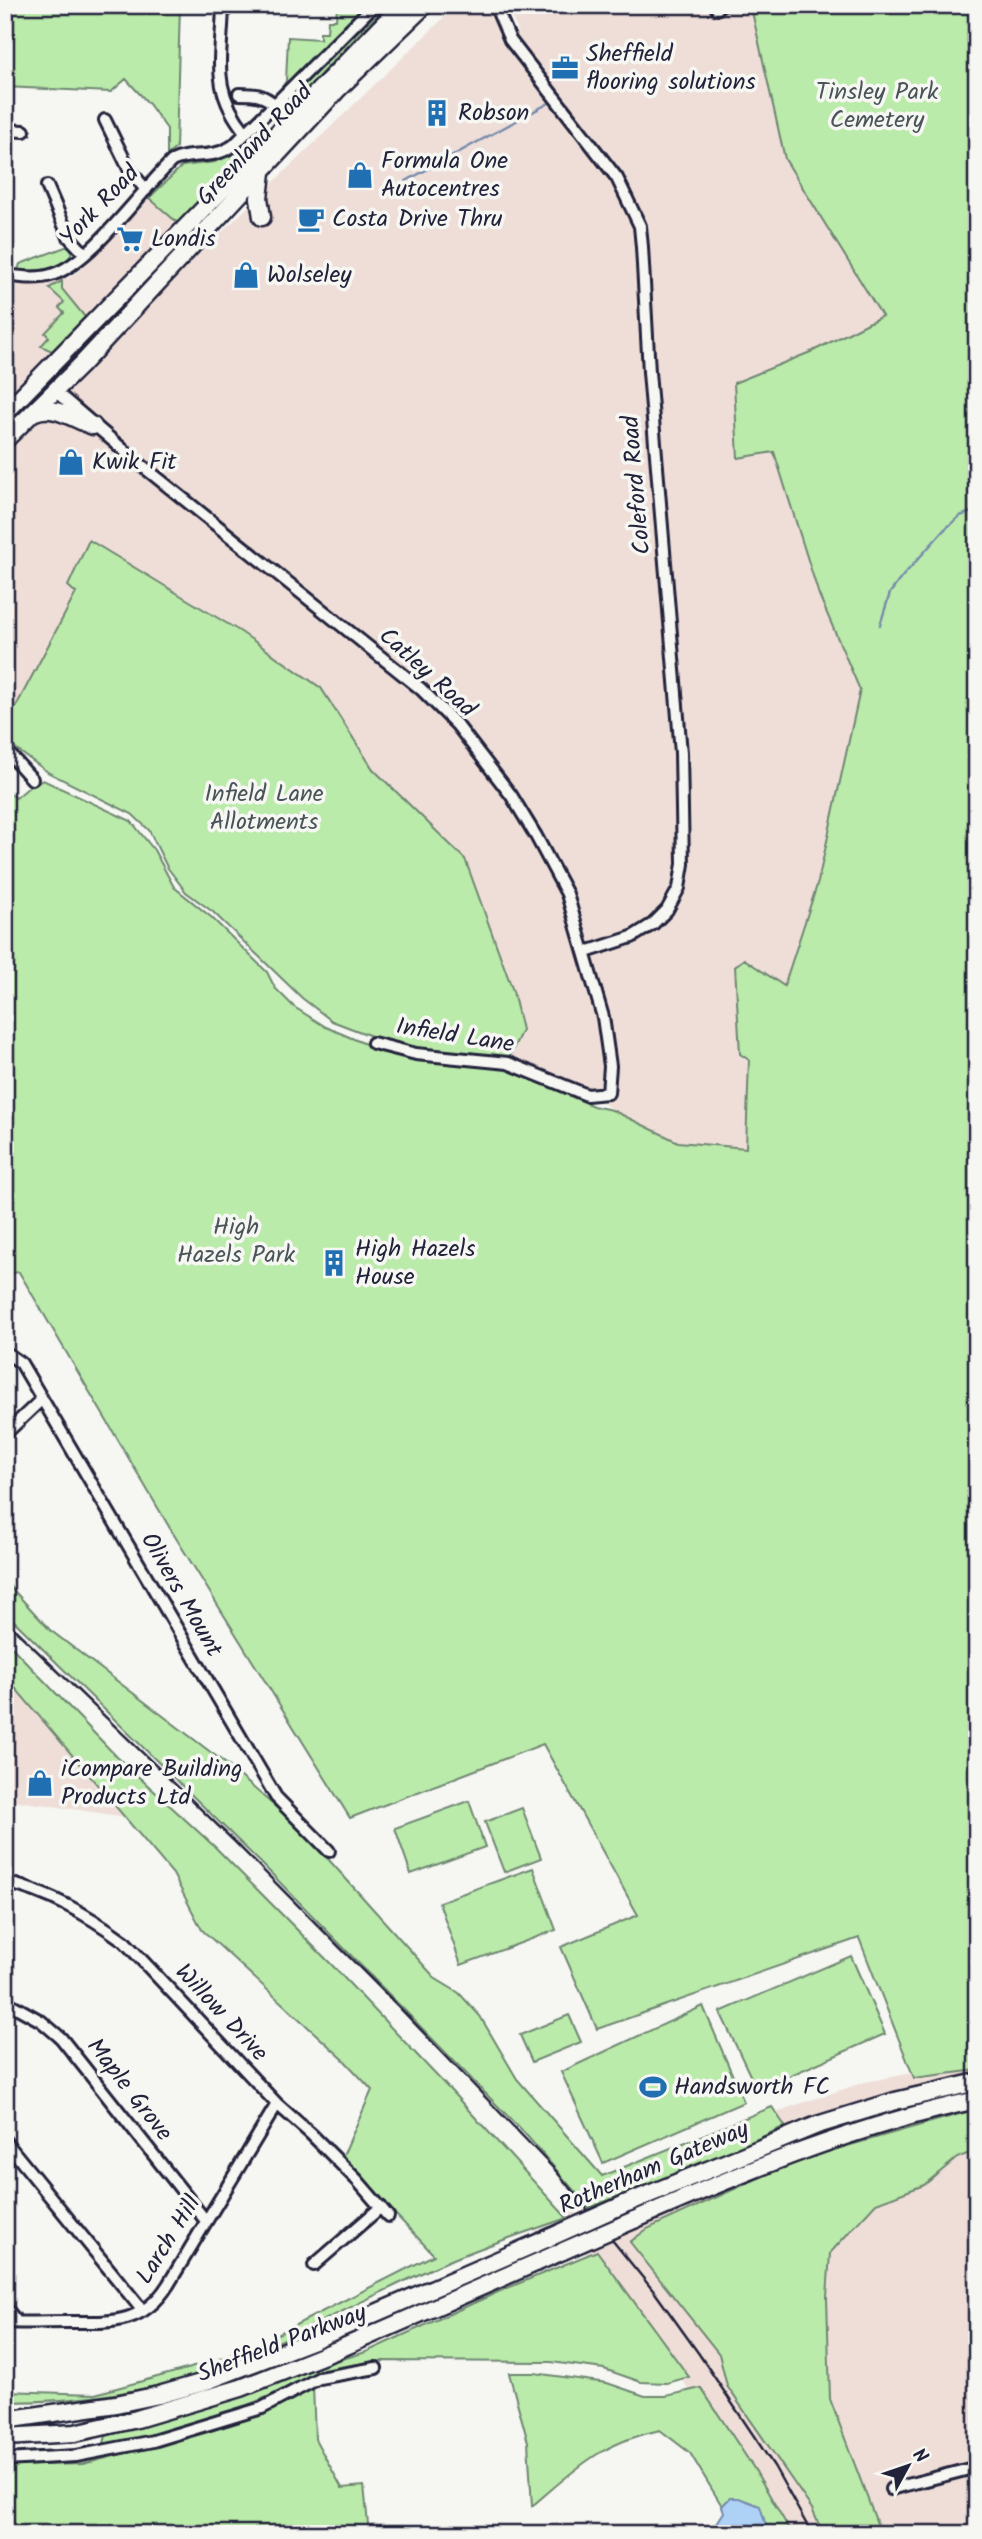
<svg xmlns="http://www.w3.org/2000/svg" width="982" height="2539" viewBox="0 0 982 2539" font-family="Kalam,sans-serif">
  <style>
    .built { fill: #efded8 }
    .green { fill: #bbebaa; stroke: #6e8672; stroke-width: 2 }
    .water { fill: #aed1f6; stroke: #768bab; stroke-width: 2 }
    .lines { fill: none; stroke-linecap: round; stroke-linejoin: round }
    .stream { stroke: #768bab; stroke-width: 2.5 }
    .minor-casing { stroke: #22223b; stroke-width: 16 }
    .highway-casing { stroke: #22223b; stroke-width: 21 }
    .minor { stroke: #f6f6f2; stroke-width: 10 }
    .highway { stroke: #f6f6f2; stroke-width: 16 }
    .rail { stroke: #22223b; stroke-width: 2.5 }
    .highway-bridge-casing { stroke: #22223b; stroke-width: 21; stroke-linecap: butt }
    .highway-bridge { stroke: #f6f6f2; stroke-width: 16 }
    .labels { text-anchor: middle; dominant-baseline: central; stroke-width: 7; stroke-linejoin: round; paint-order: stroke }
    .poi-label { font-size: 24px; fill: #22223b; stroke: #f6f6f2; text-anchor: start }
    .park-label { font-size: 24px; fill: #485457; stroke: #f6f6f2 }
    .street-label { font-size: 24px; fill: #22223b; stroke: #f6f6f2 }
  </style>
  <rect width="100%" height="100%" fill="#f6f6f2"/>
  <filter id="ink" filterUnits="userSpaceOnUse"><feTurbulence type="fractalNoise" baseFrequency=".0143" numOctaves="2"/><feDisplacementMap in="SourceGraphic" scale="14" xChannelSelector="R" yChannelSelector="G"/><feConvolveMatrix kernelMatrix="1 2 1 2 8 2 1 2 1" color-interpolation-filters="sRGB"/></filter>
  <g filter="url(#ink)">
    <path class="built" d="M457,5H490L520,36L506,5H724L726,11L751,6L785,159L882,316L813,351L738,457L774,452L819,595L860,690L818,882L784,986L745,959L749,1060L746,1149L678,1142L612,1110L587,1088L509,1058L522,1030L465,859L373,769L321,688L241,631L89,540L68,586L76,592L5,727V446L56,392Z
      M149,198L179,224L91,313L5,420V275L64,270L67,279L86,265Z
      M5,1676L25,1697L126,1817L5,1799Z
      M977,2061V2534H782L708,2415L600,2270L551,2214L790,2107L865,2082Z"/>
    <path class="green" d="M5,5H180L176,148L167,155V129L149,104L126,79L111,92L5,87Z
      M337,5H387L310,85L286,101L279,92L286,81L288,37L320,39V32H327L328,20H336Z
      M724,5H977V2070L914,2078L859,1938L597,2029L561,1947L638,1915L543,1744L350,1818L171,1530L19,1272L5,1274V789L16,798L29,787L43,780L131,821L154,850L174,887L211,917L267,972L275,988L294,1007L326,1027L377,1049L507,1068L593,1106L612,1110L678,1142L746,1148L749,1060L740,1054L735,966L744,959L784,986L818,882L860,690L819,595L774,452L738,458L734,383L813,351L882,316L785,159L751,7L725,11Z
      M234,151L241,160L179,224L149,198L182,166L215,162Z
      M68,246L72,247C72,273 37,271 18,270L20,264Z
      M62,281V289L85,317L52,351L41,346L49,337L45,333L64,313L59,308L64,302L49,288Z
      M89,540L241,632L321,688L373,769L465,859L513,991L522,1030L509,1058L416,1049L374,1037L332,1021L302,998L213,912L186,892L167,867L149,830L132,814L49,773L5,741V727L76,593L68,586Z
      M5,1581L50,1630L225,1763L302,1830L436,1979L459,1993L480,2016L517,2079L602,2176L772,2107L785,2126L730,2152L589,2208L527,2136L261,1863L5,1612Z
      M5,1640L117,1757L215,1847L329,1962L452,2092L567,2218C524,2233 479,2247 437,2266C366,2298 297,2336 225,2365C155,2392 79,2402 5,2402V2391L95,2394L212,2362L256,2345L434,2255L342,2158L372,2090L343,2059L202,1930L173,1874L5,1676Z
      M469,1801L485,1847L411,1874L395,1828Z
      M522,1808L541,1858L504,1872L485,1822Z
      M533,1868L556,1930L461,1965L439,1902Z
      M851,1956L885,2034L757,2090L720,2012Z
      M703,2006L744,2102L603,2163L561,2072Z
      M569,2015L581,2042L532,2062L520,2035Z
      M977,2109V2150L957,2158L924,2185L876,2203L830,2253L827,2297L830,2399L881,2534H823L812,2509L727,2386L719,2354L630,2242L647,2229L798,2160Z
      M597,2251L689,2377L667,2383L641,2382L604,2369L551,2362L372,2361L328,2372L216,2418L156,2436L103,2447L106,2436L246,2394L322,2365L366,2352L498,2292Z
      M509,2373H534L607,2383L645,2396H666L701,2388L755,2470L792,2534H761L767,2529L730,2498L722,2506L690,2453L660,2430C600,2443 577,2468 532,2506L528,2442Z
      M313,2385L315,2439L342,2488L364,2486L369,2534H5V2466L83,2464L205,2433L246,2419Z"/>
    <path class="water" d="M730,2498H739L760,2506L767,2529L761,2534H714L713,2529L724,2512L722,2506Z"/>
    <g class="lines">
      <path class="stream" d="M406,181L549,103
        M880,625L890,593L901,578L944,530L960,516L977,510"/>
      <defs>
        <path id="minor" d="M223,5C222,59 209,88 246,133
          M495,5L510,40L617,178L640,226L642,247L649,372L681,753L683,864L679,888L667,910L653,924L632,937L586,952
          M716,5L717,9
          M239,94C254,94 263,94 275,105
          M105,120L129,169L146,190
          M5,130L24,131
          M47,186L69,237L85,254
          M5,275C22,277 38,280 54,274C92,261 141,191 172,161C190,151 212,161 234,145L374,5
          M56,392L140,464L421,689L457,725L511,795L536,836L567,894L603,1017L610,1066L608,1093L587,1095L508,1063L416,1054L373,1043
          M5,749L32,779
          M5,1352L21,1363L276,1797L329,1851
          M5,1434L42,1399
          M5,1882C50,1893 87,1914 124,1941L277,2104L311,2134L357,2180L388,2216
          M5,2001L41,2021L61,2038L206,2221
          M5,2141L143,2311
          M314,2265L381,2207
          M5,2307L17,2322
          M5,2322C25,2323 46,2322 66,2322C109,2322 142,2326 168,2285L277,2104
          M5,2460L76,2456L153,2441L262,2408L319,2378L376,2368
          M891,2489L977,2467"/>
        <path id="highway" d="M262,217L259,198L262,172
          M35,412C55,404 74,420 93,426
          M5,413L402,5
          M5,440L81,365L337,90L425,5
          M625,2204L817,2125L895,2101L977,2082
          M634,2220C746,2171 857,2125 977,2100
          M5,2420L116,2404L159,2395L204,2382L316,2339L551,2237
          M5,2437L75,2433L137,2419L241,2388L337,2350L563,2251"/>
      </defs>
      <use href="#minor" class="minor-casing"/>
      <use href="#highway" class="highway-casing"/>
      <use href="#minor" class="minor"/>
      <use href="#highway" class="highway"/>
      <path class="rail" d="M5,1620L235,1842L398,2006L556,2171L656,2294L699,2354L774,2466L812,2534"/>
      <defs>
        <path id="highway-bridge" d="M551,2237L625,2204
          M563,2251L634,2220"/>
      </defs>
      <use href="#highway-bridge" class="highway-bridge-casing"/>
      <use href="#highway-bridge" class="highway-bridge"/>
    </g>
  </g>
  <defs>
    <symbol id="office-bare" viewBox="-9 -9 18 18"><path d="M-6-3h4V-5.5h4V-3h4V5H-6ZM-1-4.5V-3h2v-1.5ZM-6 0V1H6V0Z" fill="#1f6fb2" stroke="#f6f6f2" stroke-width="2.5" paint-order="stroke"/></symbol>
    <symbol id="building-bare" viewBox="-9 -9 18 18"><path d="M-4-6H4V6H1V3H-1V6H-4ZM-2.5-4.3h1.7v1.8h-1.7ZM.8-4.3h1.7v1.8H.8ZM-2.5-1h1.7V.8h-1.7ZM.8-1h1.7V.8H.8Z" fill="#1f6fb2" stroke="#f6f6f2" stroke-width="2.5" paint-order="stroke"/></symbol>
    <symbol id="shop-bare" viewBox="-9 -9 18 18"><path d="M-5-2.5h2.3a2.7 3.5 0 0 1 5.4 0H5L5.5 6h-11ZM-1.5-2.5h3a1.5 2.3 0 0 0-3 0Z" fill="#1f6fb2" stroke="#f6f6f2" stroke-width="2.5" paint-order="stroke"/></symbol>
    <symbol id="cafe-bare" viewBox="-9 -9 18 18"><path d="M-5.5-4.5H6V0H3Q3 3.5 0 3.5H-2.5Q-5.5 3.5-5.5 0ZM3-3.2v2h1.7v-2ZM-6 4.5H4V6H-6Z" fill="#1f6fb2" stroke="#f6f6f2" stroke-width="2.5" paint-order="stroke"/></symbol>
    <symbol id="supermarket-bare" viewBox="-9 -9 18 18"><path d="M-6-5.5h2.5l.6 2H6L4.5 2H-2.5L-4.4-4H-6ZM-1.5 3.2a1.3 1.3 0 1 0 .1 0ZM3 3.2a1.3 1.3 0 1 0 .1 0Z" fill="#1f6fb2" stroke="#f6f6f2" stroke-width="2.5" paint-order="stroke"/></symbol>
    <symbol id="stadium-bare" viewBox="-9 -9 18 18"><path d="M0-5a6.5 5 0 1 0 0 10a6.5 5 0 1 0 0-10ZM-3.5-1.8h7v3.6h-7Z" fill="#1f6fb2" stroke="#f6f6f2" stroke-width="2.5" paint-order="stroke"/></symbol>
  </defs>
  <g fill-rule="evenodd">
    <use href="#office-bare" x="546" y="49" width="38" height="38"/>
    <use href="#building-bare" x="418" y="94" width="38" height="38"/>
    <use href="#shop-bare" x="341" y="156" width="38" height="38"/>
    <use href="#cafe-bare" x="292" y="200" width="38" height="38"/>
    <use href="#supermarket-bare" x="111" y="220" width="38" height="38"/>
    <use href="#shop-bare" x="227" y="256" width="38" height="38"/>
    <use href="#shop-bare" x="52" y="443" width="38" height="38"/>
    <use href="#building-bare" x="315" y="1244" width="38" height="38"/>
    <use href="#shop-bare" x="21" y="1764" width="38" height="38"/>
    <use href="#stadium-bare" x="634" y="2068" width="38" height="38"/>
  </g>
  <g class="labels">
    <g class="poi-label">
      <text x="586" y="54">Sheffield<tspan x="586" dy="28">flooring solutions</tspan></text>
      <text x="458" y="113">Robson</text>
      <text x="381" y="161">Formula One<tspan x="381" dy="28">Autocentres</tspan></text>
      <text x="332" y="219">Costa Drive Thru</text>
      <text x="151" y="239">Londis</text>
      <text x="267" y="275">Wolseley</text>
      <text x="92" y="462">Kwik Fit</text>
      <text x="355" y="1249">High Hazels<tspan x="355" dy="28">House</tspan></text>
      <text x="61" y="1769">iCompare Building<tspan x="61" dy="28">Products Ltd</tspan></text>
      <text x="674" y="2087">Handsworth FC</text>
    </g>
    <g class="park-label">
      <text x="877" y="92">Tinsley Park<tspan x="877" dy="28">Cemetery</tspan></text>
      <text x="264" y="794">Infield Lane<tspan x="264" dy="28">Allotments</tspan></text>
      <text x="236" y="1227">High<tspan x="236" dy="28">Hazels Park</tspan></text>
    </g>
    <g class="street-label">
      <text transform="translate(255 145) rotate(-47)">Greenland Road</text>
      <text transform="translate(100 206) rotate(-46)">York Road</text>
      <text transform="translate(637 485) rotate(-95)">Coleford Road</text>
      <text transform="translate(427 673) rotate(42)">Catley Road</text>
      <text transform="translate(455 1036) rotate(9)">Infield Lane</text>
      <text transform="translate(181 1595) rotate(60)">Olivers Mount</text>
      <text transform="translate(221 2013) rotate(47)">Willow Drive</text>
      <text transform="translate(129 2090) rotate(52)">Maple Grove</text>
      <text transform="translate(654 2168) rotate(-23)">Rotherham Gateway</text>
      <text transform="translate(169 2240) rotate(-58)">Larch Hill</text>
      <text transform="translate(282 2344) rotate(-21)">Sheffield Parkway</text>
    </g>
  </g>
  <rect width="982" height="2539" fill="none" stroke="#f6f6f2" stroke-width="28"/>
  <rect x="14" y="14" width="954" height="2511" fill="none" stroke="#22223b" stroke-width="2.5" filter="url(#ink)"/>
  <g transform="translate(908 2466) rotate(50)" stroke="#f6f6f2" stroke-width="5" paint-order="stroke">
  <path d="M0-5L12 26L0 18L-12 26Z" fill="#22223b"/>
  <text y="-10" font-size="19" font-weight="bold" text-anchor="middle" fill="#22223b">N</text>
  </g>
</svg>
